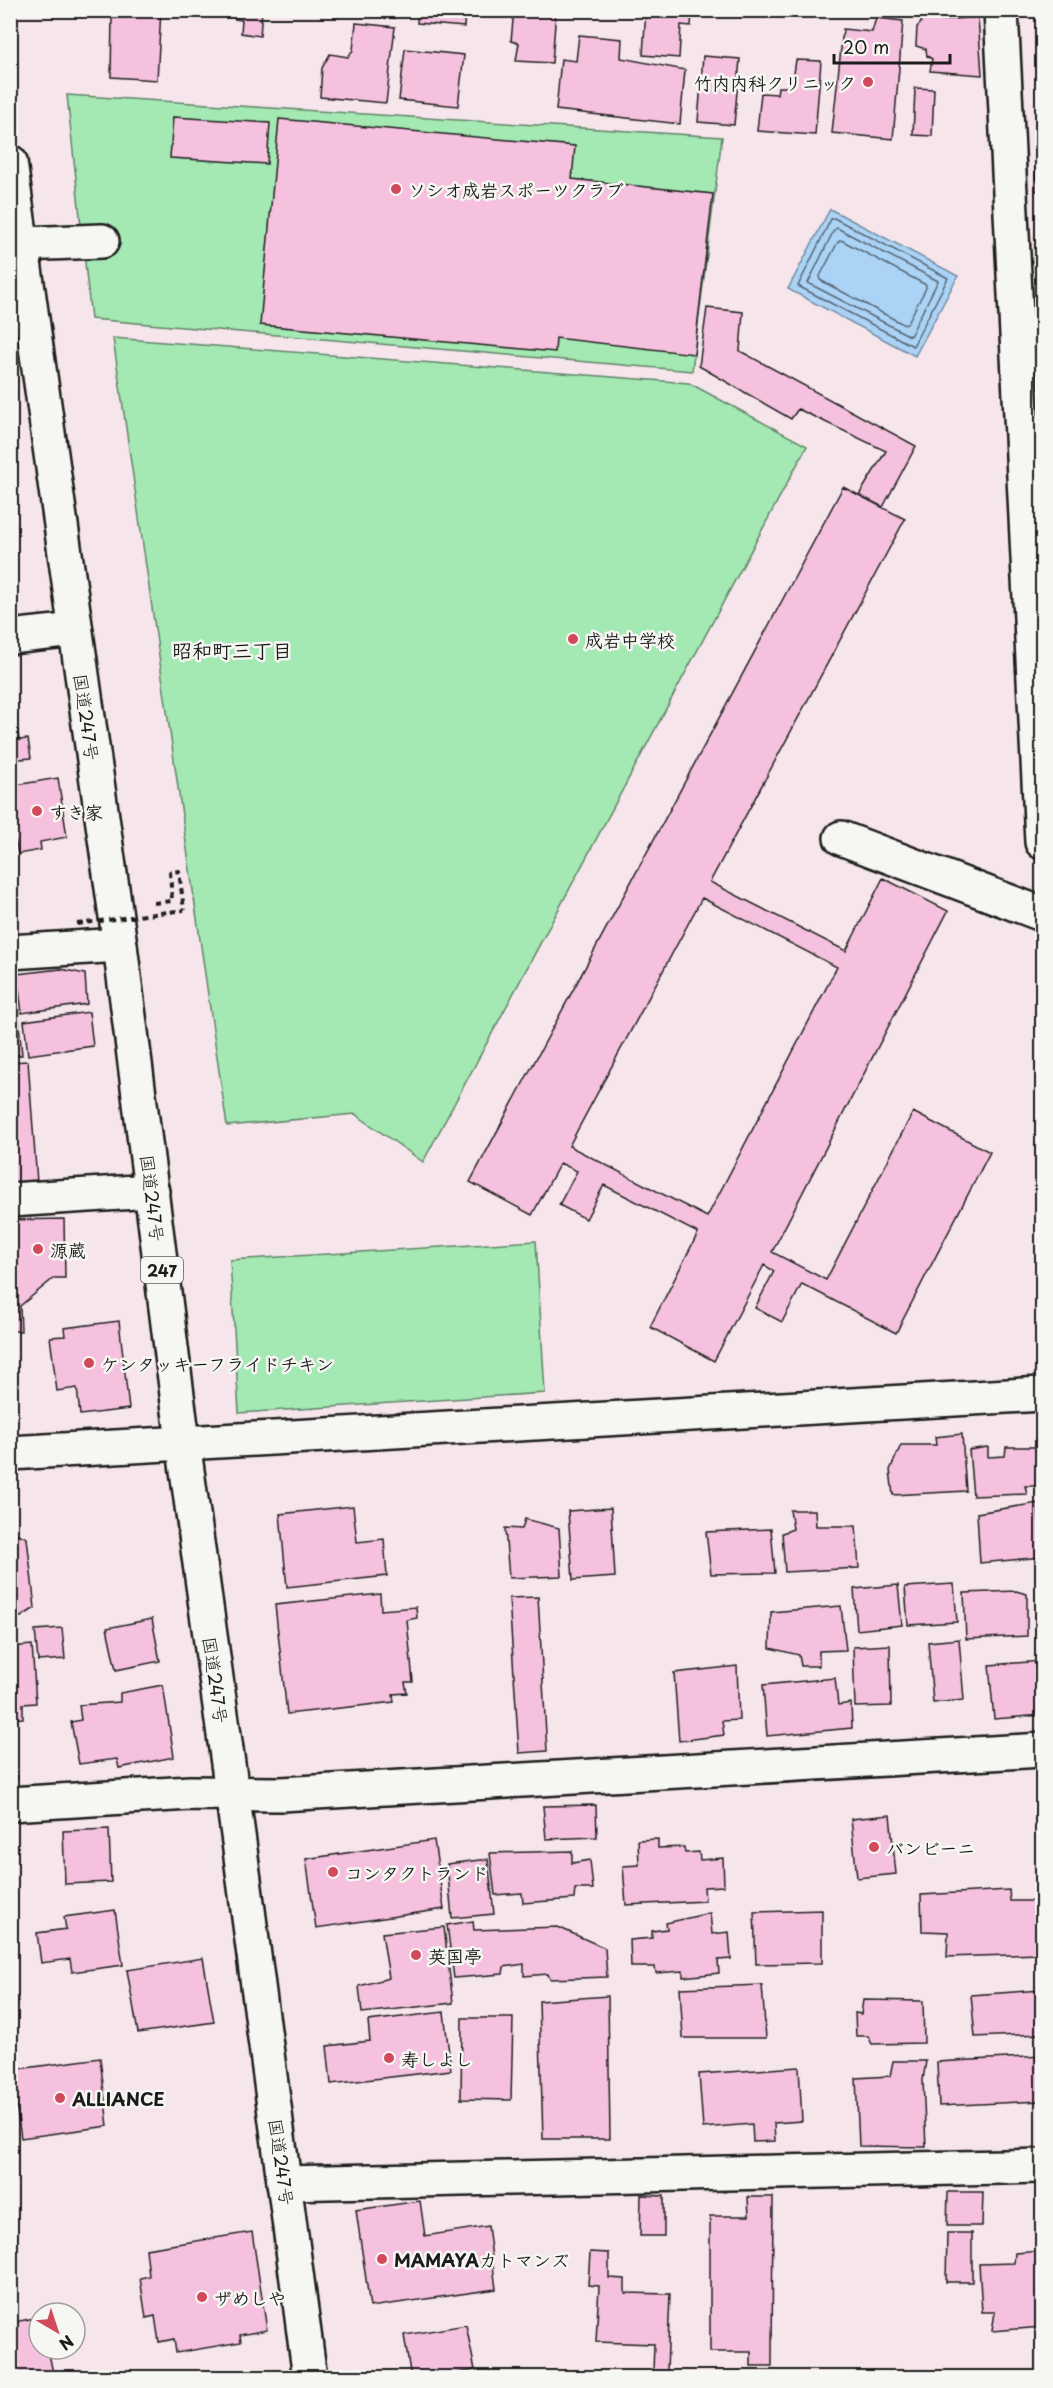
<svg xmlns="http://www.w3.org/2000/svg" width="1053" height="2388" viewBox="0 0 1053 2388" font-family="'Playpen Sans','Klee One',sans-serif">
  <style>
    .green { fill: #a4e8b3; stroke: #608268; stroke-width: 1.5 }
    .water { fill: #abd3f6; stroke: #728a9f; stroke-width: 1.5 }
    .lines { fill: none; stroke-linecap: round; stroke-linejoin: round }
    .shore { stroke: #556573; stroke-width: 1.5 }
    .building { fill: #f5c1df; stroke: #1c1c1c; stroke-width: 1.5; fill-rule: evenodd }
    .minor-casing { stroke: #1c1c1c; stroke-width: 38 }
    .highway-casing { stroke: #1c1c1c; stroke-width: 38 }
    .path { stroke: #1c1c1c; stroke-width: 4; stroke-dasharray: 6 4.5; stroke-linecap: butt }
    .minor { stroke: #f6f6f2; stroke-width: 33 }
    .highway { stroke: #f6f6f2; stroke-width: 33 }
    .path-bridge { stroke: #1c1c1c; stroke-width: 4; stroke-dasharray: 6 4.5; stroke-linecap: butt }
    .poi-dot { fill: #d1495b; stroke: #f6f6f2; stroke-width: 2 }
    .labels { text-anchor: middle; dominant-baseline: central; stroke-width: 5; stroke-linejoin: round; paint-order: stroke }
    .shield { fill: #f6f6f2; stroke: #5d5d5c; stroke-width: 1.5 }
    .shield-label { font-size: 16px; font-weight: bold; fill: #1c1c1c }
    .poi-label { font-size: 18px; font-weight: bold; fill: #1c1c1c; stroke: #f6f6f2; text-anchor: start }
    .street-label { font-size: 18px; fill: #1c1c1c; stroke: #f6f6f2 }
    .neighbourhood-label { font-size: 20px; font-weight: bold; fill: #1c1c1c; stroke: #f6f6f2 }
  </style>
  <rect width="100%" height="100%" fill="#f6e6ec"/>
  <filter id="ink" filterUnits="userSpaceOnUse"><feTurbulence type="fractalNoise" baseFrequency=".0167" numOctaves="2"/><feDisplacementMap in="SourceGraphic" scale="12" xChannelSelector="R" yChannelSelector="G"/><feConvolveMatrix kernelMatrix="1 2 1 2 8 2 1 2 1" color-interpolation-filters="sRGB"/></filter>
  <g filter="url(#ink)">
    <path class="green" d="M67,95L722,137L692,371L91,319Z
      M113,338L689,383L807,446L423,1162L355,1114L227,1126Z
      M536,1241L545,1393L239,1413L230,1260Z"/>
    <path class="water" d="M830,209L958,276L915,356L788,289Z"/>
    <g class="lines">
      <path class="shore" d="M834,218L948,278L913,346L798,286L831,219Z
        M837,228L938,281L910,336L808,283L834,230Z
        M841,240L926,285V288L907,324H903L820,280V276L838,242Z"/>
    </g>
    <path class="building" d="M127,10H161L157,80L111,77L112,17H127Z
      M236,10H262L260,36L241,33L242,20L235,19Z
      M362,10H395V18L361,16Z
      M418,10H465L464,27L417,23Z
      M514,10H556L552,63L516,61L519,43L511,41Z
      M646,10H692L691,26L681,25L679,58L643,55Z
      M940,12L941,20L978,17L982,75L930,71L932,59L927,56L926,49L916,46L917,27L921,23L922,13Z
      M876,18L903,21L893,139L832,133L843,29L872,32Z
      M356,23L395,27L386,103L320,97L322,68L330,54L348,57L353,50Z
      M579,35L622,39L621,58L685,70L680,124L556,110L561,59L576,61Z
      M405,49L464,55L458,106L399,100Z
      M703,56L740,59L734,125L698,122Z
      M796,60L821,61L815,135L757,131L761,93L777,94L778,87H792Z
      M915,88L934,89L932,136L913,135Z
      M173,117L270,123L267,164L170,158Z
      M279,119L575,146L572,179L713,194L694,354L556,338L555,352L260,325Z
      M1035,122H1042V191H1036Z
      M707,308L743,312L740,351L916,446L883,507L859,495L886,451L798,409L791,419L699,366Z
      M843,487L905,519L710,882L846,951L883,878L948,911L772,1252L826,1280L913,1112L990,1152L896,1333L802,1284L782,1322L755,1308L774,1271L764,1265L714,1361L650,1327L698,1233L604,1185L586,1219L559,1205L577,1171L560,1163L532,1215L470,1182ZM702,898L837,967L707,1217L569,1146Z
      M10,678L19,740L28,739L31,758L10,760Z
      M58,778L67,837L40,842L41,850L18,854L15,839L10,840V786Z
      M61,969L85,974L87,1004L22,1013L17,974Z
      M17,1004L22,1055L10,1056V1005Z
      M89,1012L93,1046L28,1055L24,1021Z
      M28,1061L37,1182L10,1184V1062Z
      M64,1219L65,1278H54L20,1306L21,1331H10V1220Z
      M119,1321L129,1409L80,1415L77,1388L57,1391L50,1337L65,1336L64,1328Z
      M962,1434L966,1491L893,1495L890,1470L901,1445H936L935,1437Z
      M988,1447V1457L1005,1456L1006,1447H1042V1486H1025L1027,1494L973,1496L969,1450Z
      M1038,1503L1042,1557L980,1563L977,1513Z
      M353,1506L357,1542L384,1539L387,1576L287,1587L280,1514Z
      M611,1508L615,1577L573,1580L568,1511Z
      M790,1510H815L816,1526H856L859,1568L785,1572L782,1533L793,1529Z
      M525,1519L559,1528L562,1576L509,1578L505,1528L522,1529Z
      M771,1529L775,1573L711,1574L706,1532Z
      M18,1534L27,1538L35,1608L21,1617H10V1535Z
      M954,1584L957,1622L908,1625L905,1587Z
      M898,1585L902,1625L857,1630L854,1589Z
      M1016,1591L1027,1594V1636L966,1639L964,1593Z
      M380,1594L381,1610L416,1607L417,1618L407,1620L413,1682H405L407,1693L393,1694L394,1702L287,1714L275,1605Z
      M538,1597L547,1751L519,1753L509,1598Z
      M841,1606L846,1650L819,1651V1666H801L799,1655L770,1648L771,1612Z
      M152,1619L160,1661L116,1670L107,1628Z
      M62,1628L65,1659L38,1661L35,1630Z
      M959,1639L964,1700L933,1703L928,1642Z
      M32,1645L36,1703L23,1704V1718L10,1719V1647Z
      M890,1645L891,1706L855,1707L853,1647Z
      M1042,1661V1715L994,1719L989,1665Z
      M737,1666L739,1720L722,1721L724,1735L679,1741L674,1673Z
      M835,1678L838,1705L851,1703L852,1728L767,1736L763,1685Z
      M163,1685L174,1757L119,1768L117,1759L79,1764L71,1722L81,1720L79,1705L120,1702V1693Z
      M14,1746L17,1779H10V1747Z
      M596,1805L597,1837L546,1839L543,1806Z
      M890,1815L896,1874L857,1878L851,1819Z
      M109,1829L111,1882L65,1884L63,1831Z
      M658,1839V1848L684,1847L685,1853L699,1852L700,1860L723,1858L724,1886L704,1887L705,1901L626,1905L623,1866L639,1865L638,1840Z
      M434,1840L444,1909L316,1928L306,1859Z
      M572,1851V1863L590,1860L593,1889H575L574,1899L523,1903L522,1893L495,1895L490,1853Z
      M488,1859L494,1914L452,1918L447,1864Z
      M1009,1890L1010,1901H1039L1040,1954L947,1957L948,1932L922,1931L921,1895Z
      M115,1910L123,1965L72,1972L70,1959L41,1963L37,1933L66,1929L64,1917Z
      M822,1910V1963L756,1964L754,1912Z
      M710,1913L712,1934L729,1932L731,1959L718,1960L719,1973L683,1977V1971L656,1973L655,1967H631L630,1940L652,1938V1931L667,1929L666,1923Z
      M473,1921L474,1930L558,1927L605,1948L607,1977L550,1979L548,1974L524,1976V1964L504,1967L503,1974L454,1978L447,1925Z
      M444,1927L453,2003L362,2013L359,1986L389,1978L382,1933Z
      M203,1958L214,2022L138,2033L127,1970Z
      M762,1985L766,2038H683L680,1988Z
      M1041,1990L1040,2034L975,2037L971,1995Z
      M608,1996L610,2139H543L539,2001Z
      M863,2000L923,2001L924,2043L872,2044L868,2036H856L855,2013L861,2014Z
      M444,2012L451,2070L331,2084L327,2046L370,2041L368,2021Z
      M462,2018H513L511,2100L461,2099Z
      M1042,2056V2101L939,2106L937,2062Z
      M100,2058L108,2126L21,2138L11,2070Z
      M893,2061H926L923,2080L926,2147L859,2146L856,2078L890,2076Z
      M799,2067L802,2121L774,2123L775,2141L753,2142L752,2124L703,2128L699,2074Z
      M948,2192H983L982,2226H947Z
      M641,2195L664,2196V2236H640Z
      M748,2197H773L772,2366H751V2352H710V2216H749Z
      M420,2201L425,2236L488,2226L496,2289L370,2307L356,2210Z
      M252,2232L267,2330L240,2335L241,2342L176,2353L174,2339L159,2342L155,2316L146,2318L140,2278L149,2276L146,2249Z
      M947,2233H972V2282H946Z
      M1042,2251V2327L992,2331L995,2312H982L979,2264L1014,2263L1015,2253Z
      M590,2252L609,2253V2278L625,2279V2293L670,2294L667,2371H653L654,2344L596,2342L599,2286L588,2285Z
      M39,2317V2349H48L53,2373L32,2378H10V2323Z
      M466,2325L475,2370L429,2378H411L404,2335Z"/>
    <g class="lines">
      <defs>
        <path id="minor" d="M1001,10L1042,842
          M21,244L102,241
          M10,637L75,630
          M841,838L1042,914
          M10,952L120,945
          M10,1200L152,1191
          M10,1453L1042,1394
          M10,1804L190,1793L281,1794L1042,1750
          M284,2183L1042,2166"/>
        <path id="highway" d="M10,162L120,945L183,1442L239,1842L310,2378"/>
      </defs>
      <use href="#minor" class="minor-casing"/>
      <use href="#highway" class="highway-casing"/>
      <path class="path" d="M154,903L172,901L170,872L179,871L184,910"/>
      <use href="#minor" class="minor"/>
      <use href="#highway" class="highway"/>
      <path class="path-bridge" d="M77,924L184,910"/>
    </g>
  </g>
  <g class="poi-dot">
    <circle cx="868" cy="82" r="6"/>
    <circle cx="396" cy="189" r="6"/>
    <circle cx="573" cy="639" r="6"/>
    <circle cx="37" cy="811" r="6"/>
    <circle cx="38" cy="1249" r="6"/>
    <circle cx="89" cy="1363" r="6"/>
    <circle cx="874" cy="1847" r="6"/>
    <circle cx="333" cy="1872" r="6"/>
    <circle cx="416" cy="1955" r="6"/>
    <circle cx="389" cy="2058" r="6"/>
    <circle cx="60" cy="2098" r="6"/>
    <circle cx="382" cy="2259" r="6"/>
    <circle cx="202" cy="2297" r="6"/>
  </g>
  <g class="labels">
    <rect class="shield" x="141" y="1257" width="42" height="26" rx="4.5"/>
    <g class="shield-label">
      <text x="162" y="1270">247</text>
    </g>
    <g class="poi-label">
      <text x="856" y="82" text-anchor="end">竹内内科クリニック</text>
      <text x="408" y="189">ソシオ成岩スポーツクラブ</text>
      <text x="585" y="639">成岩中学校</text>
      <text x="49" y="811">すき家</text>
      <text x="50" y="1249">源蔵</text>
      <text x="101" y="1363">ケンタッキーフライドチキン</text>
      <text x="886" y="1847">バンビーニ</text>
      <text x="345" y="1872">コンタクトランド</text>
      <text x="428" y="1955">英国亭</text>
      <text x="401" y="2058">寿しよし</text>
      <text x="72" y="2098">ALLIANCE</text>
      <text x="394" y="2259">MAMAYAカトマンズ</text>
      <text x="214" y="2297">ザめしや</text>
    </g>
    <g class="street-label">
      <text transform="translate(87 717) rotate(82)">国道247号</text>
      <text transform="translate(153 1198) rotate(83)">国道247号</text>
      <text transform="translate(216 1680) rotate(82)">国道247号</text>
      <text transform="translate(282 2162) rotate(82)">国道247号</text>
    </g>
    <g class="neighbourhood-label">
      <text x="232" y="650">昭和町三丁目</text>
    </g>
  </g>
  <rect width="1053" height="2388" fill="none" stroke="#f6f6f2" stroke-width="36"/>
  <rect x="18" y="18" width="1017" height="2352" fill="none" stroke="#1c1c1c" stroke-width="2" filter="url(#ink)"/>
  <g transform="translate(57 2331) rotate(141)"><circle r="28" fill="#f6f6f2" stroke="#9f9f9c" stroke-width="1.5"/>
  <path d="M0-4.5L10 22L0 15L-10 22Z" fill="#d1495b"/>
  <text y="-9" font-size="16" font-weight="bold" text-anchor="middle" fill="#1c1c1c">N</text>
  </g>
  <path d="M834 54v9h116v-9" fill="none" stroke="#1c1c1c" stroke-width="3"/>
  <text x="843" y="54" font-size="18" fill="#1c1c1c" stroke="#f6f6f2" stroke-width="4.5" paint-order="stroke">20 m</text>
</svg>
